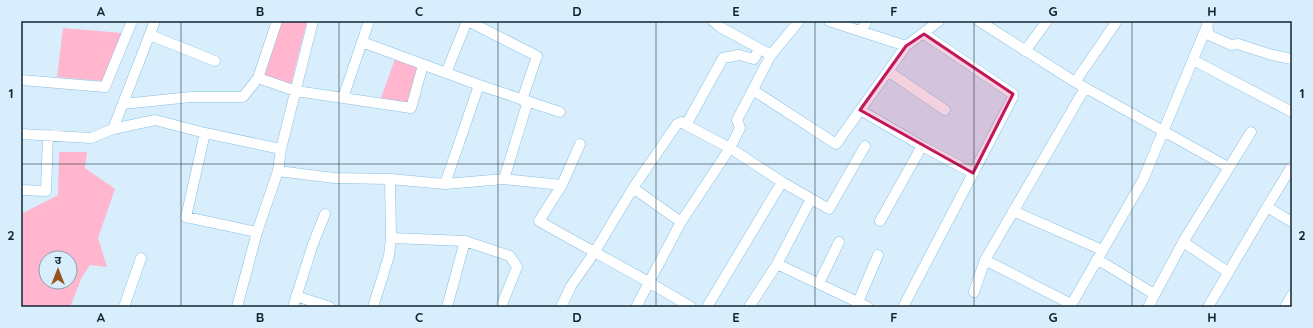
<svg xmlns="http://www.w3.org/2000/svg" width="1313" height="328" viewBox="0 0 1313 328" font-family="Quicksand,'Noto Sans Devanagari',sans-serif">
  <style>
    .green { fill: #ffb6ce; fill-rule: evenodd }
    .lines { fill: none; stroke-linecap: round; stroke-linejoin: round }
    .minor-casing { stroke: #88bfe3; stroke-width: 11 }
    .minor { stroke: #fff; stroke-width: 10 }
    .marked { fill: #c2185b; fill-opacity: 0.2; stroke: #c2185b; stroke-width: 3; stroke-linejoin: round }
    .grid { fill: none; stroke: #0e2532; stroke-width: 1; stroke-opacity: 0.55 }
    .neatline { fill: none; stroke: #0e2532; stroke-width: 1.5 }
    .grid-label { font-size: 13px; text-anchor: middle; font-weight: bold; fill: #0e2532 }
  </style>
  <rect width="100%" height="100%" fill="#d8eefd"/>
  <path class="green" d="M279,21H307L291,84L263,75Z
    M63,28L122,33L103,81L57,77Z
    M395,59L419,67L408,105L381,98Z
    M59,152H87L85,168L115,189L98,238L107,267L90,265L82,277L70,307H21V214L58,195ZM46,258H70V282H46Z"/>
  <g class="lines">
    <defs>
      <path id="minor" d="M277,21L258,78L296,91L411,108L423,65
        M369,21L362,42L479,85L445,184
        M468,21L537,56L522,100
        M713,21L720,27L771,55L799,21
        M829,21L906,46L939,21
        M979,21L1075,82L1228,167
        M1207,25L1209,35L1231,45L1238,44L1272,55L1292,59
        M861,31L867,21
        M150,35L215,61
        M1025,51L1047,21
        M1193,60L1292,112
        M888,71L945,110
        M446,73L467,21
        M21,80L105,87L132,21
        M1075,82L1117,21
        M479,85L560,112
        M753,90L836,144L906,46
        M343,98L362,42
        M123,104L191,97H243L258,78
        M860,110L922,146L973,173
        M686,125L730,148L782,182L829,209L865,146
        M113,129L155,21
        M205,133L186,217L257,232
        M21,134L91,138L113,129L155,120L205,133L281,149L278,171L257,232L237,307
        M281,149L313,21
        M278,171L334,178L390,179L445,184L504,179L562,185L539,221C589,250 641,276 691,307
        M504,179L528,101
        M562,185L580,144
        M633,188L681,222
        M21,190L46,191L48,135
        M1267,207L1292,166
        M1013,211L1102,250
        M880,221L922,146
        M391,238L465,241
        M1183,242L1228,272
        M1097,259L1154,294
        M777,264L868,307
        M819,283L839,242
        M974,292L985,260
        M296,296L330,307
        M858,302L878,255
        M1071,304L985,260L1085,88
        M124,307L141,258
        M293,307L313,244L325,214
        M373,307L389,256L391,238L390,179
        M447,307L465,241L510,256L517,267L501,307
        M561,307L571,286L594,253L633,188L677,124L681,122L686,125L723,58L739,55L754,59L759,49
        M636,307L681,222L730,148L740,128L737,120L771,55
        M707,307L782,182
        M749,307L777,264L811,199
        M903,307L1013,97V94L924,34
        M1070,307L1143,180L1209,21
        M1148,307L1183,242L1251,132
        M1208,307L1267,207L1292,222
        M1285,307L1292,295"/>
    </defs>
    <use href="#minor" class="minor-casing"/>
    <use href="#minor" class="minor"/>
  </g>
  <path class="marked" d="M924,34L1013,94L973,173L860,110L906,46Z"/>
  <path class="grid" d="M181,21V307M339,21V307M498,21V307M656,21V307M815,21V307M974,21V307M1132,21V307M21,164H1292"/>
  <rect width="1313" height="328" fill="none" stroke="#d8eefd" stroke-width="44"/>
  <g transform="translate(58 270)"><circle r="19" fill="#d8eefd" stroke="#879eac"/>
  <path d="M0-3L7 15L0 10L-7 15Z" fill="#93541c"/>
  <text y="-6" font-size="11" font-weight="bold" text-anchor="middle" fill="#0e2532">उ</text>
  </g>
  <rect x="22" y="22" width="1269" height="284" class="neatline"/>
  <g class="grid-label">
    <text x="101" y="16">A</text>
    <text x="260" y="16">B</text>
    <text x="419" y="16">C</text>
    <text x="577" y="16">D</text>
    <text x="736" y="16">E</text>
    <text x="894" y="16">F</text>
    <text x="1053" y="16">G</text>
    <text x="1212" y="16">H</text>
    <text x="11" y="98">1</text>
    <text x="1302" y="98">1</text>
    <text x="11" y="240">2</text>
    <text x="1302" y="240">2</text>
    <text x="101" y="322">A</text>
    <text x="260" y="322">B</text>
    <text x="419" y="322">C</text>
    <text x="577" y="322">D</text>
    <text x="736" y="322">E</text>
    <text x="894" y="322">F</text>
    <text x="1053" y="322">G</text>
    <text x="1212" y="322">H</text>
  </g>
</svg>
